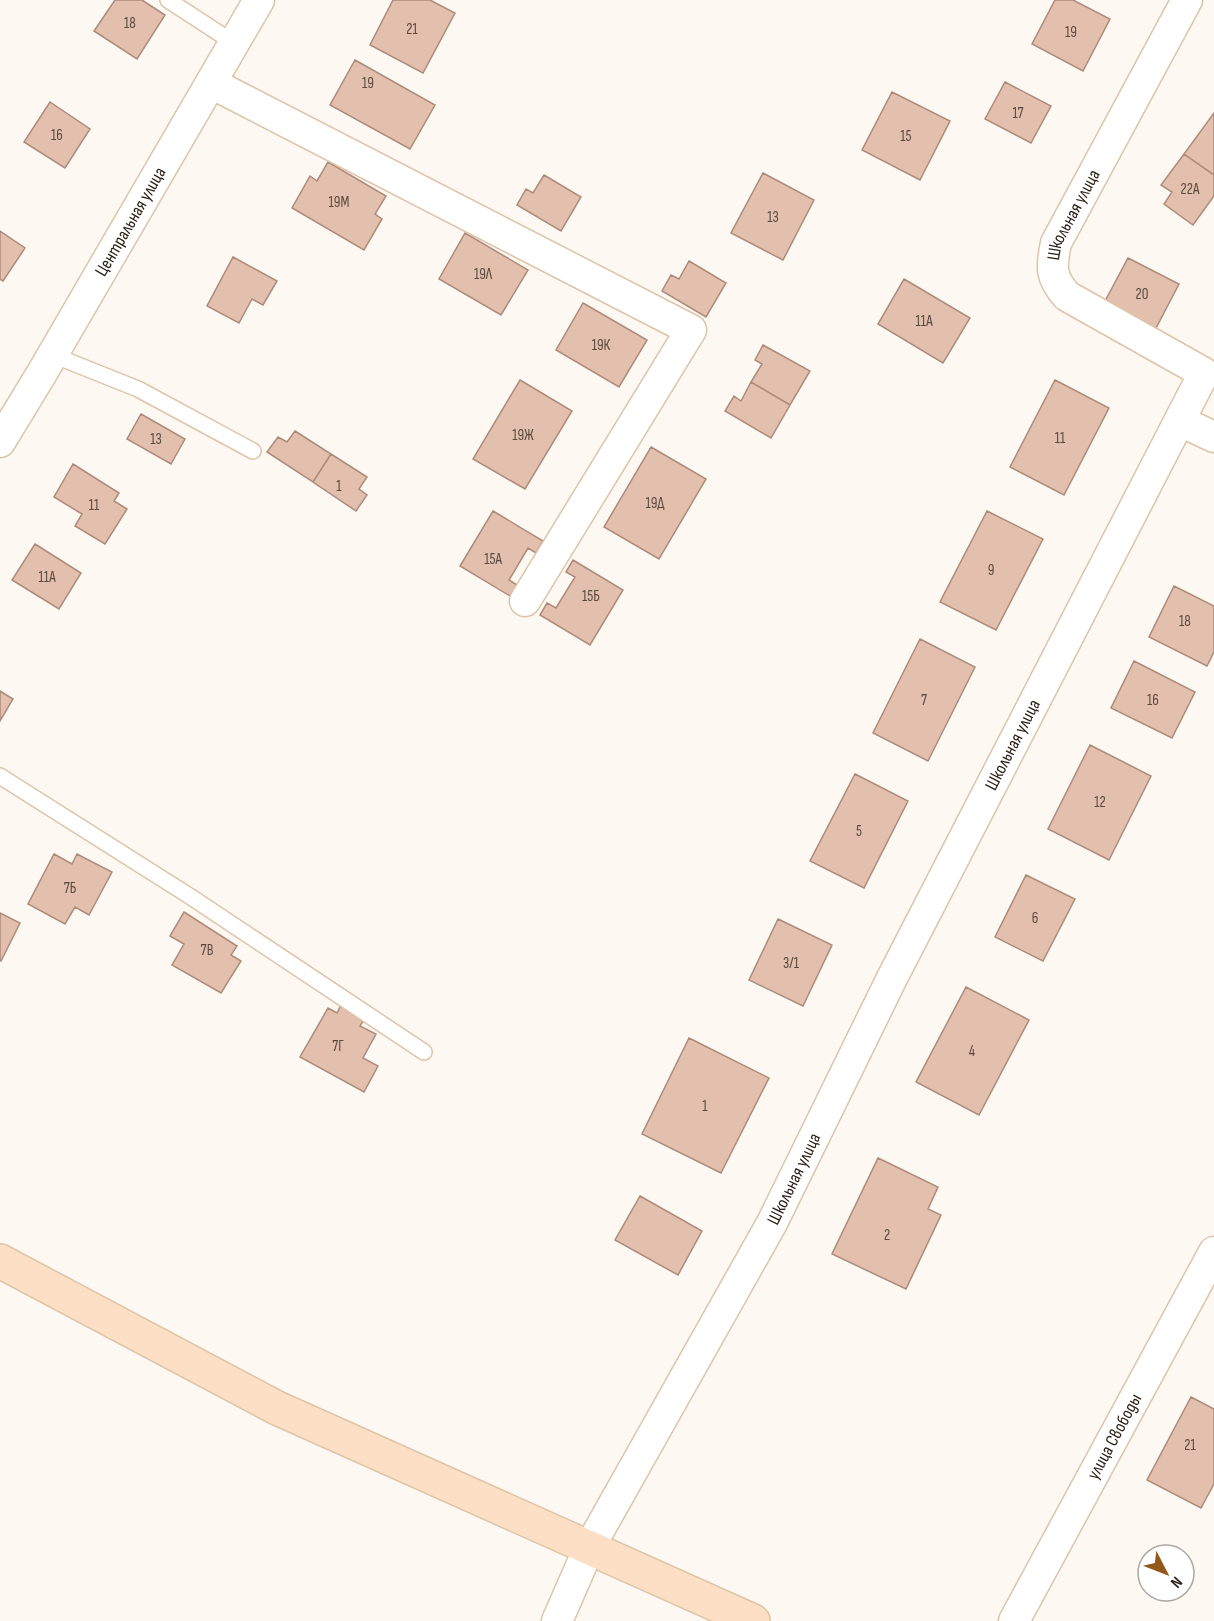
<svg xmlns="http://www.w3.org/2000/svg" width="1214" height="1621" viewBox="0 0 1214 1621" font-family="'Sofia Sans Condensed',sans-serif">
  <style>
    .building { fill: #e3bfad; stroke: #ad8b7a; stroke-width: 1.5 }
    .lines { fill: none; stroke-linecap: round; stroke-linejoin: round }
    .lane-casing { stroke: #dec4a8; stroke-width: 18 }
    .street-casing { stroke: #dec4a8; stroke-width: 33 }
    .secondary-casing { stroke: #dec4a8; stroke-width: 36 }
    .lane { stroke: #fff; stroke-width: 15 }
    .street { stroke: #fff; stroke-width: 30 }
    .secondary { stroke: #fcdfc4; stroke-width: 33 }
    .labels { text-anchor: middle; dominant-baseline: central; stroke-width: 6; stroke-linejoin: round; paint-order: stroke }
    .number-label { font-size: 15px; fill: #5a493c }
    .street-label { font-size: 18px; fill: #2c2217; stroke: #fff }
  </style>
  <rect width="100%" height="100%" fill="#fdf8f2"/>
  <path class="building" d="M115,0H142L165,15L137,59L94,31Z
    M393,0H430L455,13L423,73L370,45Z
    M1055,0H1073L1110,19L1083,71L1032,44Z
    M355,60L435,105L410,149L330,105Z
    M1005,82L1051,106L1031,143L985,119Z
    M892,92L950,121L920,180L862,150Z
    M50,102L90,129L65,168L24,142Z
    M1214,113V175L1184,154Z
    M1184,154L1214,175V196L1193,225L1164,204L1172,192L1161,185Z
    M328,162L386,196L375,214L382,219L364,250L292,208L310,176L317,181Z
    M763,173L814,200L783,260L731,233Z
    M544,175L581,197L561,231L517,205L526,189L533,193Z
    M0,231L25,248L3,281L0,279Z
    M465,233L528,270L501,315L439,279Z
    M233,257L277,281L263,305L252,299L239,323L207,306Z
    M1128,258L1179,284L1155,330L1104,303Z
    M689,261L726,283L706,317L662,291L671,275L679,279Z
    M904,279L970,318L943,363L878,324Z
    M583,303L647,340L619,387L556,350Z
    M763,345L810,371L790,405L751,382L762,364L755,360Z
    M520,380L572,411L525,489L473,459Z
    M1055,380L1109,408L1064,495L1010,467Z
    M751,382L790,405L771,438L725,411L734,396L741,401Z
    M141,414L185,439L171,464L127,439Z
    M295,431L331,454L313,482L267,452L278,437L287,442Z
    M651,447L706,479L659,559L604,527Z
    M331,454L367,477L359,489L367,495L356,511L313,482Z
    M73,464L119,493L114,501L127,509L105,544L75,526L82,514L54,497Z
    M493,511L543,541L536,553L528,548L509,580L517,585L510,596L460,566Z
    M987,511L1043,539L996,630L940,602Z
    M35,544L81,573L59,609L12,580Z
    M573,560L623,590L590,645L540,615L547,603L556,608L575,577L566,572Z
    M1174,586L1214,606V652L1207,666L1149,637Z
    M920,639L975,667L928,761L873,733Z
    M1134,661L1195,692L1172,738L1111,708Z
    M0,691L13,699L0,721Z
    M1090,745L1151,776L1109,860L1048,829Z
    M855,774L908,801L864,888L810,861Z
    M54,854L72,864L77,854L112,872L89,915L75,907L65,924L28,904Z
    M1026,875L1075,899L1043,961L995,937Z
    M184,912L237,946L231,955L241,961L221,993L172,965L184,944L170,936Z
    M0,913L20,923L1,961H0Z
    M778,919L832,945L803,1006L749,980Z
    M966,987L1029,1020L979,1115L916,1082Z
    M341,1005L365,1018L360,1026L376,1034L363,1058L378,1066L364,1092L300,1057L328,1008L337,1013Z
    M689,1038L769,1078L721,1173L642,1134Z
    M878,1158L938,1187L928,1209L941,1215L906,1289L832,1254Z
    M640,1196L702,1231L678,1275L615,1240Z
    M1191,1397L1214,1409V1484L1201,1508L1147,1480Z"/>
  <g class="lines">
    <defs>
      <path id="lane" d="M168,0L234,43
        M53,355L138,389L253,451
        M0,776L191,897L424,1052"/>
      <g id="street">
        <path d="M211,83L691,330L525,601"/>
        <path d="M1180,421L1214,437"/>
        <path id="s1" d="M0,442L42,373L259,0"/>
        <path id="s2" d="M557,1621L589,1548L772,1223L892,978L1204,373L1067,296C1050,277 1051,267 1056,243L1187,0"/>
        <path id="s3" d="M1014,1621L1214,1252"/>
      </g>
      <path id="secondary" d="M0,1261L277,1408L753,1621"/>
    </defs>
    <use href="#lane" class="lane-casing"/>
    <use href="#street" class="street-casing"/>
    <use href="#secondary" class="secondary-casing"/>
    <use href="#lane" class="lane"/>
    <use href="#street" class="street"/>
    <use href="#secondary" class="secondary"/>
  </g>
  <g class="labels">
    <g class="number-label">
      <text x="130" y="23">18</text>
      <text x="412" y="29">21</text>
      <text x="1071" y="32">19</text>
      <text x="368" y="83">19</text>
      <text x="1018" y="113">17</text>
      <text x="57" y="135">16</text>
      <text x="906" y="136">15</text>
      <text x="1190" y="189">22А</text>
      <text x="339" y="202">19М</text>
      <text x="773" y="217">13</text>
      <text x="483" y="274">19Л</text>
      <text x="1142" y="294">20</text>
      <text x="924" y="321">11А</text>
      <text x="601" y="345">19К</text>
      <text x="523" y="435">19Ж</text>
      <text x="1060" y="438">11</text>
      <text x="156" y="439">13</text>
      <text x="339" y="486">1</text>
      <text x="655" y="503">19Д</text>
      <text x="94" y="505">11</text>
      <text x="493" y="559">15А</text>
      <text x="991" y="570">9</text>
      <text x="47" y="577">11А</text>
      <text x="591" y="596">15Б</text>
      <text x="1185" y="621">18</text>
      <text x="924" y="700">7</text>
      <text x="1153" y="700">16</text>
      <text x="1100" y="802">12</text>
      <text x="859" y="831">5</text>
      <text x="70" y="888">7Б</text>
      <text x="1035" y="918">6</text>
      <text x="207" y="950">7В</text>
      <text x="791" y="963">3/1</text>
      <text x="338" y="1046">7Г</text>
      <text x="972" y="1051">4</text>
      <text x="705" y="1106">1</text>
      <text x="887" y="1235">2</text>
      <text x="1190" y="1445">21</text>
    </g>
    <g class="street-label">
      <text stroke="none"><textPath href="#s2" startOffset="1653">Школьная улица</textPath></text>
      <text stroke="none"><textPath href="#s1" startOffset="256">Центральная улица</textPath></text>
      <text stroke="none"><textPath href="#s2" startOffset="988">Школьная улица</textPath></text>
      <text stroke="none"><textPath href="#s2" startOffset="502">Школьная улица</textPath></text>
      <text stroke="none"><textPath href="#s3" startOffset="210">улица Свободы</textPath></text>
    </g>
  </g>
  <g transform="translate(1166 1573) rotate(132)"><circle r="28" fill="#ffffff" stroke="#aba7a2" stroke-width="1.5"/>
  <path d="M0-4.5L10 22L0 15L-10 22Z" fill="#94571a"/>
  <text y="-9" font-size="16" font-weight="bold" text-anchor="middle" fill="#2c2217">N</text>
  </g>
</svg>
